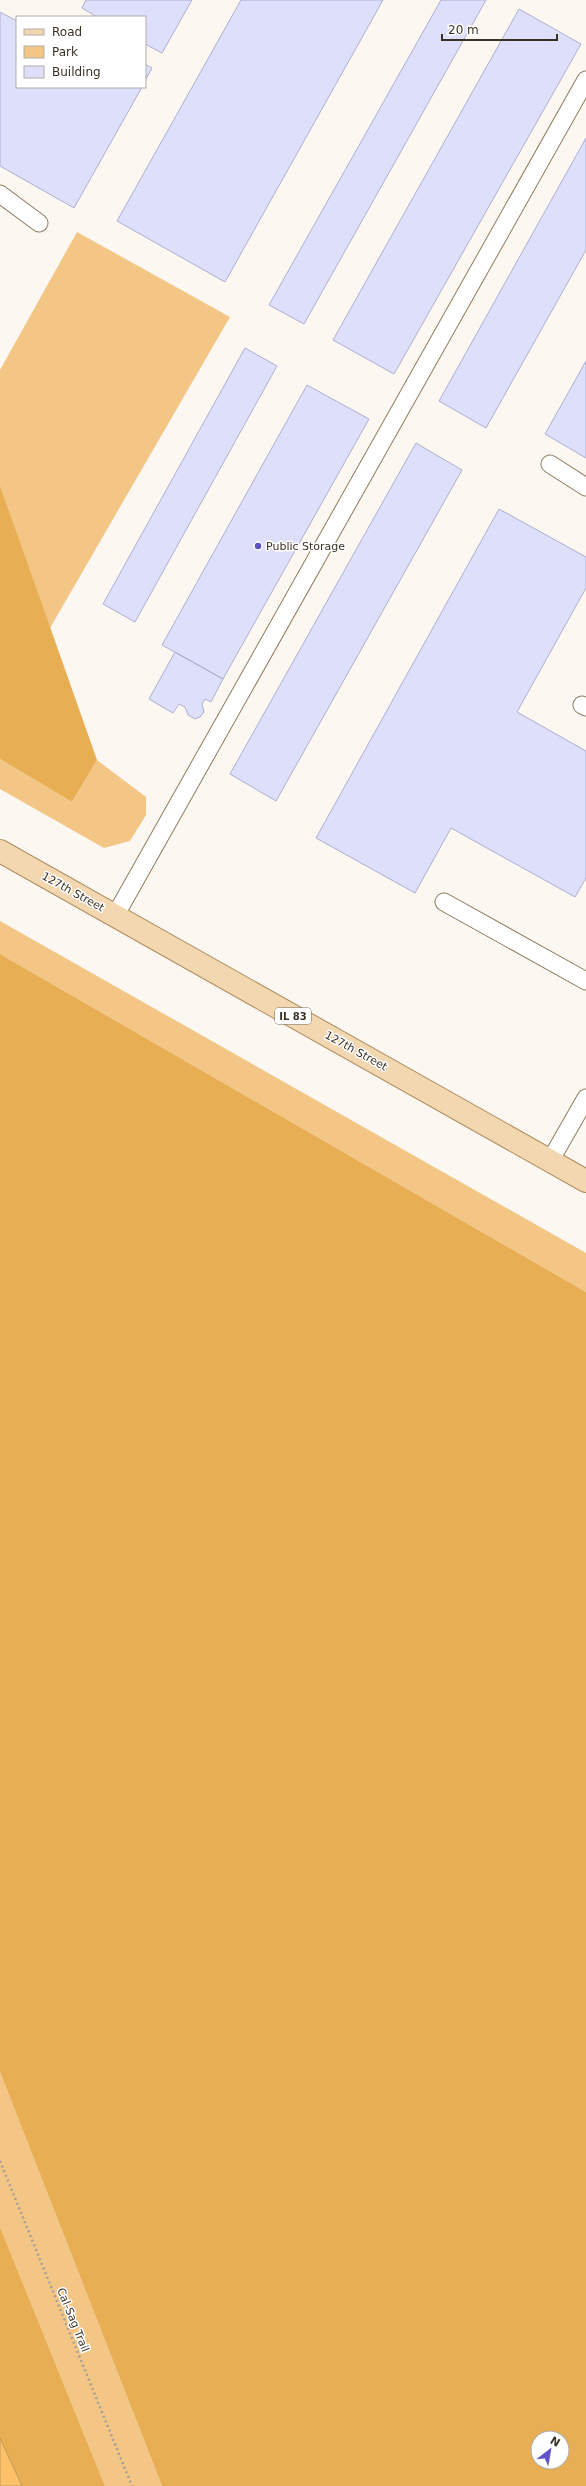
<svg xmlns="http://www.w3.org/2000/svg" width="586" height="2486" viewBox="0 0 586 2486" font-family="'DejaVu Sans',sans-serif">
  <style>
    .green { fill: #f3c686 }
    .forest { fill: #e8ae54; fill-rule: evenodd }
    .water { fill: #fdc269; stroke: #c29655 }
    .building { fill: #dddffb; stroke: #adafd1 }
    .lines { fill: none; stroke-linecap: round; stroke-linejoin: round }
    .lane-casing { stroke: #907c5f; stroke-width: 19 }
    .primary-casing { stroke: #ac8c5e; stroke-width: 24 }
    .path { stroke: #a69f96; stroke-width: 2.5; stroke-dasharray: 2 3; stroke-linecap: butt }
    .lane { stroke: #fff; stroke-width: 17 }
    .primary { stroke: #f2d7b0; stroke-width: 22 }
    .poi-dot { fill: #5e52ca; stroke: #fff; stroke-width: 1.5 }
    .labels { text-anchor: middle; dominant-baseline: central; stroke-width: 3; stroke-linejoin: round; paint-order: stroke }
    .shield { fill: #fff; stroke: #756f66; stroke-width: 1 }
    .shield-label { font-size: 10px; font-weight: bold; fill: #3a3125 }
    .poi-label { font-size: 11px; fill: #3a3125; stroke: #fff; text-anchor: start }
    .street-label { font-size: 11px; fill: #3a3125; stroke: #fff }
  </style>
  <rect width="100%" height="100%" fill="#fcf7f1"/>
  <path class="green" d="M77,232L230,317L50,628L0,485V370Z
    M0,759L72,802L97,760L146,797V815L130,841L104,848L0,789Z
    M0,921L586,1253V1292L0,954Z
    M0,2072L162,2486H105L0,2227Z"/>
  <path class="forest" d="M0,485L97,760L72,802L0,759Z
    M0,954L586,1292V2486H162L0,2072ZM538,2438H562V2462H538Z
    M0,2227L105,2486H22L0,2438Z"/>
  <path class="water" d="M0,2438L22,2486H0Z"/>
  <path class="building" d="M86,0H192L162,53L145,44V17H97L82,8Z
    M241,0H383L225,282L117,221Z
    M441,0H486L304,324L269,305Z
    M519,9L581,44L394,374L333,340Z
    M0,12L17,21V87H142L74,208L0,166Z
    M145,64L152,68L145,81Z
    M586,138V250L486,428L439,401Z
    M245,348L277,366L135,622L103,604Z
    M586,361V458L545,434Z
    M307,385L369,419L223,679L162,645Z
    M416,443L462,470L276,801L230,774Z
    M499,509L586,557V588L517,712L586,751V878L575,897L451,828L415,893L316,838Z
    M175,652L223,679L211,702L205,699L202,704L204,712L200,717L195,719L188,715L185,707L179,704L173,713L149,699Z"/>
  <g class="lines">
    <defs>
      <path id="lane" d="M0,194L39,223
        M550,464L586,487
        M582,705L586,707
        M444,902L586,981
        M115,916L586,80
        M550,1161L586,1098"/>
      <path id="primary" d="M0,851L586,1181"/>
    </defs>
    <use href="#lane" class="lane-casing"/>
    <use href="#primary" class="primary-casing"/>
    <path class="path" d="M0,2161L132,2486"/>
    <use href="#lane" class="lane"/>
    <use href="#primary" class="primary"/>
  </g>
  <circle class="poi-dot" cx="258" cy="546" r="4"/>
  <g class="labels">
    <rect class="shield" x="275" y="1008" width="36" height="16" rx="3"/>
    <g class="shield-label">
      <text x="293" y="1016">IL 83</text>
    </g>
    <g class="poi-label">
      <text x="266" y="546">Public Storage</text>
    </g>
    <g class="street-label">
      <text transform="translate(73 892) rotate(29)">127th Street</text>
      <text transform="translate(356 1051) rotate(29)">127th Street</text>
      <text transform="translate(73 2320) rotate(68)">Cal-Sag Trail</text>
    </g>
  </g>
  <rect x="16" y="16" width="130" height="72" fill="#ffffff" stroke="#b0ada8"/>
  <rect x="24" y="29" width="20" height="6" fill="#f2d7b0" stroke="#b0ada8"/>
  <text x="52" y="36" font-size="12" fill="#3a3125">Road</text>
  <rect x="24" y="46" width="20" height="12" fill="#f3c686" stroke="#b0ada8"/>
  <text x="52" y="56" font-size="12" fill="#3a3125">Park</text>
  <rect x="24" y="66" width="20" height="12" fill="#dddffb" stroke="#b0ada8"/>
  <text x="52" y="76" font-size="12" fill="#3a3125">Building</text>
  <g transform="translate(550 2450) rotate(31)"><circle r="19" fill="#ffffff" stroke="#b0ada8"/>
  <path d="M0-3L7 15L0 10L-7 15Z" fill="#5e52ca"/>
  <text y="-6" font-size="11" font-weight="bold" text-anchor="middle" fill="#3a3125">N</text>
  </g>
  <path d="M442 34v6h115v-6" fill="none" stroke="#3a3125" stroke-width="2"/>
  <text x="448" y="34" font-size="12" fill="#3a3125" stroke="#ffffff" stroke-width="3" paint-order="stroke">20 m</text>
</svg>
